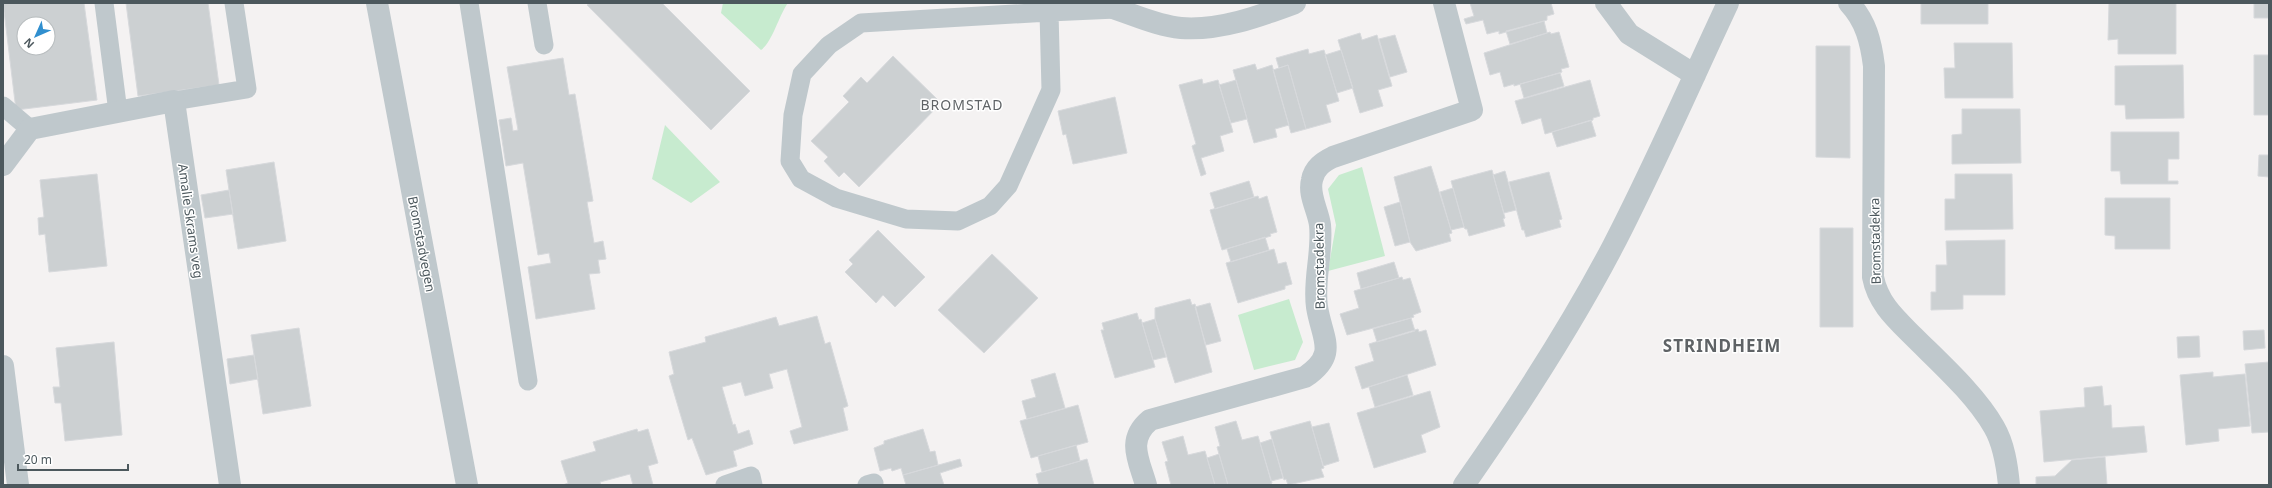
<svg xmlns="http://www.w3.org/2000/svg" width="2272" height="488" viewBox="0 0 2272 488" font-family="'Noto Sans',sans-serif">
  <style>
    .green { fill: #c7ebcf }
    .building { fill: #ccd0d2; stroke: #d7d9dc; fill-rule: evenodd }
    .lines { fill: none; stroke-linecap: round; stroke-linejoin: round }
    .service { stroke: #bfc8cc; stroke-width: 19 }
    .minor { stroke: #bfc8cc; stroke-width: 22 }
    .tertiary { stroke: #bfc8cc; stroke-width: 22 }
    .labels { text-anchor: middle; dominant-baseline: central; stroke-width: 3; stroke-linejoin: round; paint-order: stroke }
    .street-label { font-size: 13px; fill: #4c585d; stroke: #fff }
    .neighbourhood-label { font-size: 14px; letter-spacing: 1px; fill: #5f6366; stroke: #fff }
    .district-label { font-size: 17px; font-weight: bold; letter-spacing: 1px; fill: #5f6366; stroke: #fff }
  </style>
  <rect width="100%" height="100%" fill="#f4f2f2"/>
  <path class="green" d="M723,3H788C779,15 772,43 761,50L721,13Z
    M665,125L720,182L691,203L652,179Z
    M1362,167L1385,256L1328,271L1336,225L1328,189L1339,175Z
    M1289,299L1303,342L1295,360L1254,370L1238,315Z"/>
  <path class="building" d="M3,3H84L97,100L16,110ZM24,24H48V48H24Z
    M126,3H208L219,85L138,96Z
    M590,3H662L750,91L711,130L587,5Z
    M1470,3H1551L1554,14L1547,16V20L1544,21L1499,34V31L1487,34L1483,20L1466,24L1464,19L1474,16Z
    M1921,3H1988V24H1921Z
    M2109,3H2176V54H2118V39L2108,40Z
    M2254,3H2269V18H2254Z
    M1544,21L1547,33L1510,44L1506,31Z
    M1550,32L1551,34L1559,32L1569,67L1561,69L1562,72L1514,86V84L1504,87L1500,72L1490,75L1484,53Z
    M1360,33L1362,40L1377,35L1392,86L1378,90L1383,106L1360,113L1338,40Z
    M1395,35L1407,72L1390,77L1379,39Z
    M1954,43H2012L2013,98H1945L1944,68H1955Z
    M1816,46H1850V158L1816,157Z
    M1308,49L1309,54L1324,50L1339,101L1326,105L1331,122L1306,129L1288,65L1279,68L1276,58Z
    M1341,50L1353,88L1337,93L1325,55Z
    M2254,55H2269V115H2254Z
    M893,56L941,103L859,187L844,172L839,177L824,161L828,157L811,141L849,102L843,96L861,77L867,83Z
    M563,58L569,95L575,94L593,201L587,202L594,243L603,241L606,259L598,260L600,273L589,274L595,309L536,319L528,267L551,263L549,253L538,255L523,163L506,166L499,120L511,118L513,131L518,130L507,67Z
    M1255,64L1257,70L1272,65L1289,125L1275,129L1277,137L1254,143L1233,70Z
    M1288,65L1306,129L1291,133L1273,70Z
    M2183,65L2184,118L2126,119L2125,105H2115V66Z
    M1560,73L1564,86L1524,98L1520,84Z
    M1202,79L1203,84L1218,80L1233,132L1220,136L1224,151L1201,158L1206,174L1201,176L1192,146L1196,144L1179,85Z
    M1236,80L1247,119L1231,123L1219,85Z
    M1590,80L1600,116L1593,118V120L1545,134L1541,118L1522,124L1515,101Z
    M1115,97L1127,153L1073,164L1066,134L1063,135L1058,111Z
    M1962,109H2020L2021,163L1952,164V135L1962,134Z
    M1591,120L1596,136L1557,147L1552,132Z
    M2111,132H2179V159H2168V181H2178V184H2121L2120,171H2111Z
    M2259,155H2269V177L2258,176Z
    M274,162L286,241L238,249L226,170Z
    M1431,166L1452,233L1449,234L1451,241L1416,251L1410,242L1394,177Z
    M1492,170L1505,218L1503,219L1505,226L1469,236L1467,229H1465L1464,227L1451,181Z
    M1505,171L1516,210L1504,213L1493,175Z
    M1549,172L1562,219L1559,220L1561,227L1526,237L1524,230H1522L1509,182Z
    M97,174L107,266L49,272L45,234L39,235L38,218L44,217L40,180Z
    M1955,174H2012L2013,229L1945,230V199H1955Z
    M1249,181L1254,197L1215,209L1210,193Z
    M1453,188L1464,227L1451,230L1440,192Z
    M229,190L233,214L205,218L201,195Z
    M1258,196L1259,199L1267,196L1277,232L1270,234L1271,236L1222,250L1210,210Z
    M2105,198H2170V249H2115V236L2105,235Z
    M1400,202L1410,242L1395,246L1384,207Z
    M1820,228H1853V327H1820Z
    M878,230L925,277L895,307L883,295L876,303L845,272L853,264L849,260Z
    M1265,237L1269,250L1231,262L1227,249Z
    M2005,240V295H1963V309L1931,310V292H1936V265H1947L1946,241Z
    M1274,249L1278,264L1286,262L1292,284L1285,286V289L1238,303L1226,263Z
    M992,254L1038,298L984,353L938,310Z
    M1394,262L1399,278L1361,289L1357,273Z
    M1402,277L1403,280L1410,278L1421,312L1413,315L1414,317L1411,318L1347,335L1340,314L1359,308L1354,291Z
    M1190,299L1192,305L1195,304L1212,372L1175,383L1155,319V308Z
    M1210,303L1221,341L1206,345L1195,307Z
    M1137,313L1139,320L1141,319L1155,367L1115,378L1101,330H1104L1102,323Z
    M817,316L825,344L830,342L848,406L843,408L848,430L794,444L790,431L802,427L787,369L769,374L773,388L745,396L741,382L722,387L733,425L735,424L738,434L749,430L753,444L733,451L737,466L706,475L692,438L688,440L669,376L674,374L669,352L706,342L705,337L776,317L779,326Z
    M1411,318L1415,331L1377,342L1373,329Z
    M1155,319L1166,357L1153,360L1142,323Z
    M299,328L311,406L263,414L251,335Z
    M1418,329L1419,332L1426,330L1436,365L1362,389L1355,367L1374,361L1369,344Z
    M2264,330L2265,348L2244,350L2243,331Z
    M2199,336L2200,357L2178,358L2177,337Z
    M114,342L122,435L65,441L61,403H55L53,387H60L56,348Z
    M254,355L258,379L230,384L227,359Z
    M2269,362V432L2252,433L2245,364Z
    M2213,372V377L2245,374L2250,426L2218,429L2219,441L2186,445L2180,375Z
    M1055,373L1065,408L1027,419L1022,401L1036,397L1031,380Z
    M1407,375L1413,395L1375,407L1369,387Z
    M2102,386L2104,406L2111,405L2112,428L2144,426L2147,452L2044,462L2040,411L2085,407L2084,388Z
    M1430,391L1440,427L1421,435L1426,452L1374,468L1357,413Z
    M1078,405L1088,442L1031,458L1020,421Z
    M1236,421L1242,440L1258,436L1272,483L1269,485H1228L1217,447L1220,446L1215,427Z
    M1310,421L1324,468L1321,469L1324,477L1288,485L1286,479L1284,480L1270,432Z
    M1329,423L1339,461L1323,466L1312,427Z
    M637,429L638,432L648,429L658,463L648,466L653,485H633L630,474L600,482L601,485H563L568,483L561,461L596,451L593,442Z
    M923,429L930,452L935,451L938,465L903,475L901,468L892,471L891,468L880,471L874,448L884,444V441Z
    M1183,436L1188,455L1205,451L1215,485H1171L1165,462L1168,461L1162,442Z
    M1272,439L1283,478L1271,481L1260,443Z
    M1076,445L1080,461L1042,472L1038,456Z
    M1219,454L1228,485H1215L1207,458Z
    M2105,457L2107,485H2036V477L2055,476L2072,460Z
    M960,459L962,466L940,473L944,485H906L903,475Z
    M1087,459L1094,485H1039L1036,474Z"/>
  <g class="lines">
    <path class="service" d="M104,3L118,112
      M469,3L528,381
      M537,3L544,45
      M1049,12L1051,90L1008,186L990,206L958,221L906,219L836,198L801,179L790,161L793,115L802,74L829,45L861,23L1049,12L1116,9
      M174,101L247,89L234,3
      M3,106L30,129
      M725,485L751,476L753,485
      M867,485L874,483"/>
    <path class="minor" d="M1606,3L1629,34L1695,75
      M1849,3C1866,21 1871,42 1874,66L1873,277C1878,303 1895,318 1913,336C1940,363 1975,394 1994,427C2004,444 2007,465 2009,485
      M1116,9C1137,16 1159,26 1181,28C1220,31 1260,16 1295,3
      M3,165L30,129L174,101L230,485
      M3,366L18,485
      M1146,485C1139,460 1126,440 1150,420L1305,377C1339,354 1322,339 1317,307C1313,280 1323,253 1320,225C1318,210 1308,195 1312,180C1314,168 1323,162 1333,157L1472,110L1444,3
      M1464,485C1518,408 1569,330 1613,246C1654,167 1690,84 1728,3"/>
    <path class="tertiary" d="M377,3L467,485"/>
  </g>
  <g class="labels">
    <g class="street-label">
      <text transform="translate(191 221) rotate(82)">Amalie Skrams veg</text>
      <text transform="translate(1875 241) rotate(-91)">Bromstadekra</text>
      <text transform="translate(422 244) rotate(79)">Bromstadvegen</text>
      <text transform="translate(1319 266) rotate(-91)">Bromstadekra</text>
    </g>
    <g class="neighbourhood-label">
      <text x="962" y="104">BROMSTAD</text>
    </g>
    <g class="district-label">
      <text x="1722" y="345">STRINDHEIM</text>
    </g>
  </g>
  <rect width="2272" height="488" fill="none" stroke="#4c585d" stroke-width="8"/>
  <g transform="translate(36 36) rotate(225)"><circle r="19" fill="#ffffff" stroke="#b7bcbe"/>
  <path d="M0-3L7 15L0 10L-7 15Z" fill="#308fcf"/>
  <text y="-6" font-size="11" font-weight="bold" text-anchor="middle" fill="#4c585d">N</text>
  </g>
  <path d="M18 464v6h110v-6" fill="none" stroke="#4c585d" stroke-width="2"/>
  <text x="24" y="464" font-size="12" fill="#4c585d" stroke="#ffffff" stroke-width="3" paint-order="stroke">20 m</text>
</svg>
